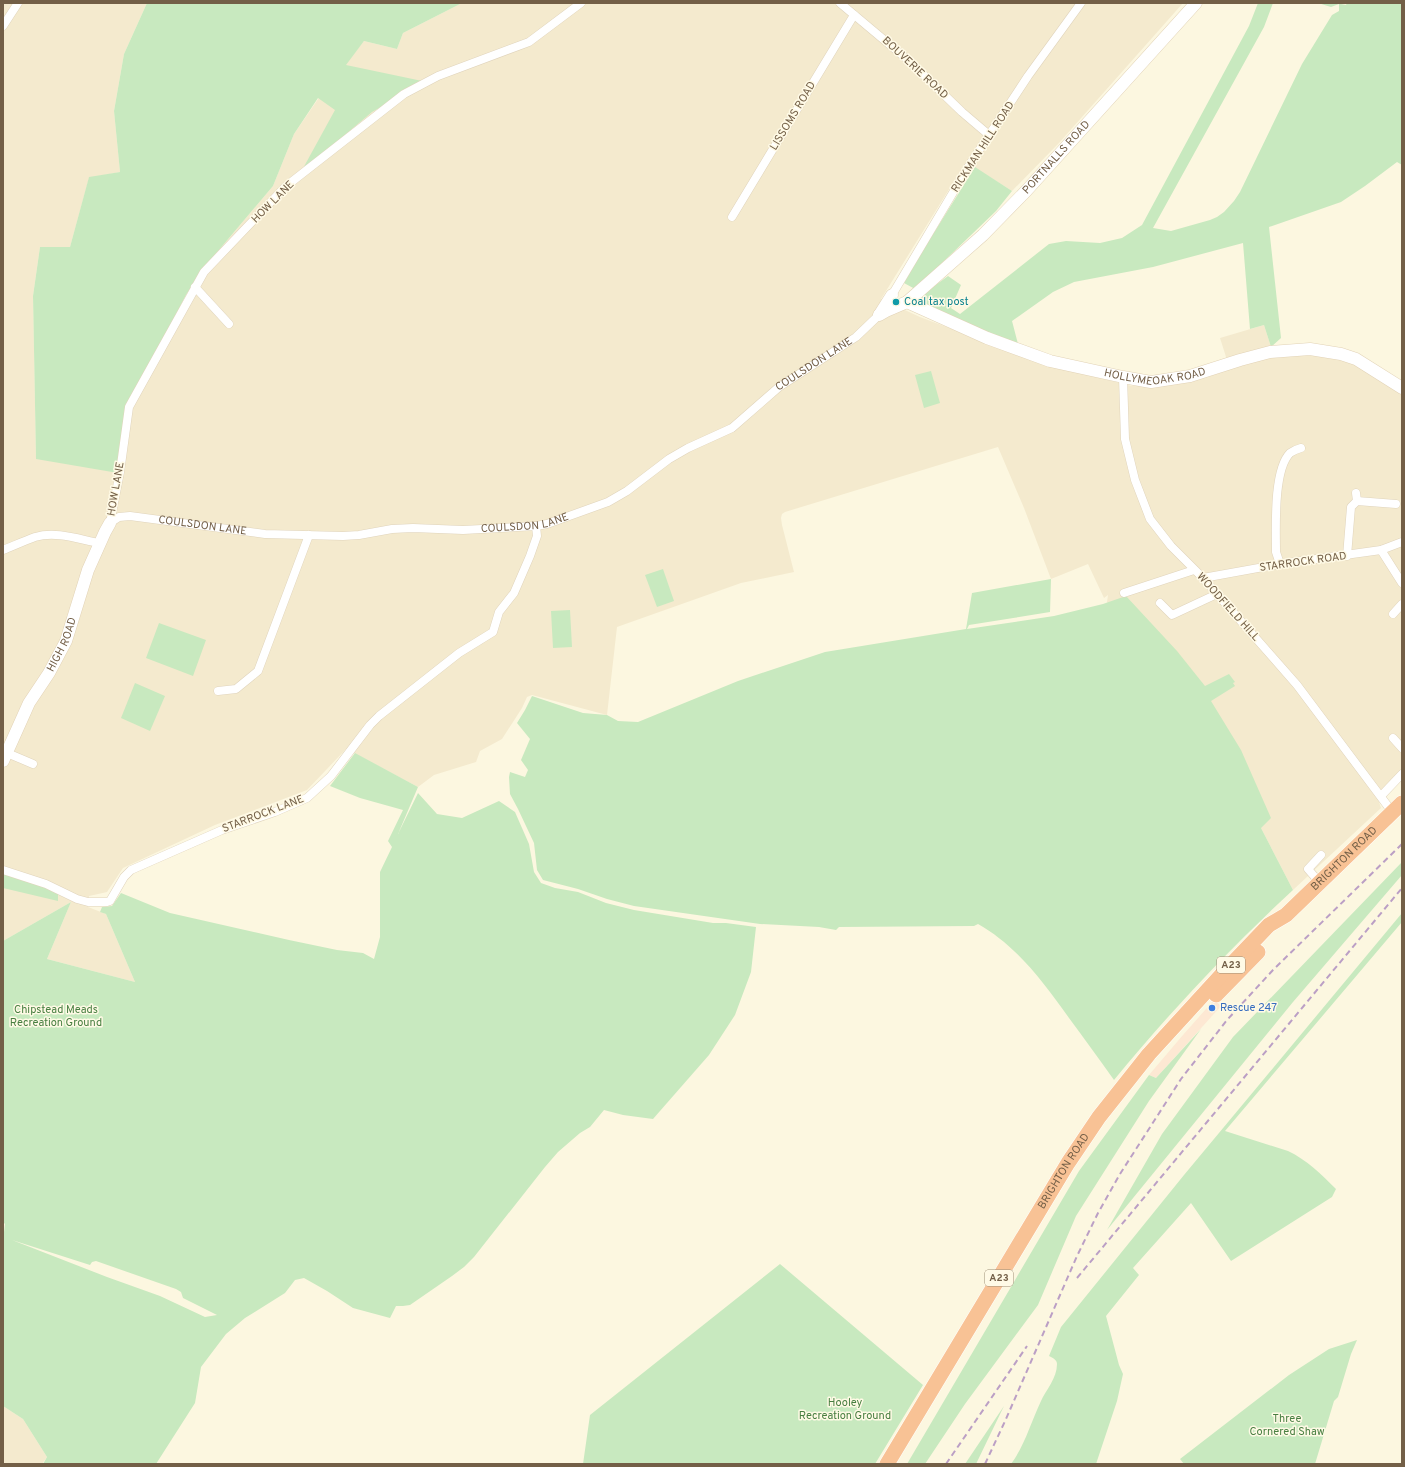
<svg xmlns="http://www.w3.org/2000/svg" width="1405" height="1467" viewBox="0 0 1405 1467" font-family="Overpass,sans-serif">
  <style>
    .residential { fill: #f4eace }
    .commercial { fill: #fde8d3 }
    .green { fill: #c8e9bf; fill-rule: evenodd }
    .lines { fill: none; stroke-linecap: round; stroke-linejoin: round }
    .street-casing { stroke: #e0d4bc; stroke-width: 9 }
    .secondary-casing { stroke: #e2d3b7; stroke-width: 13 }
    .highway-casing { stroke: #fff; stroke-width: 16 }
    .street { stroke: #fff; stroke-width: 8 }
    .secondary { stroke: #fff; stroke-width: 12 }
    .highway { stroke: #f8c295; stroke-width: 15 }
    .rail { stroke: #bb9fc5; stroke-width: 2; stroke-dasharray: 6 4; stroke-linecap: butt }
    .culture-dot { fill: #0f9aa8; stroke: #fffae6; stroke-width: 1.5 }
    .shop-dot { fill: #3f7fe0; stroke: #fffae6; stroke-width: 1.5 }
    .labels { text-anchor: middle; dominant-baseline: central; stroke-width: 3; stroke-linejoin: round; paint-order: stroke }
    .shield { fill: #fffae6; stroke: #9d8e77; stroke-width: 1 }
    .shield-label { font-size: 10px; font-weight: bold; fill: #735f47 }
    .street-label { font-size: 11px; fill: #735f47; stroke: #fffae6 }
    .culture-label { font-size: 11px; fill: #0d838f; stroke: #fffae6; text-anchor: start }
    .shop-label { font-size: 11px; fill: #366cbe; stroke: #fffae6; text-anchor: start }
    .park-label { font-size: 11px; fill: #487f41; stroke: #fffae6 }
  </style>
  <rect width="100%" height="100%" fill="#fcf7e0"/>
  <path class="residential" d="M3,3H147L124,54L114,111L120,172L89,178L70,247H40L33,296L36,459L132,408L202,270L273,186L294,134L336,73L345,64L364,41L397,49L403,33L462,3H1183L1059,143L1012,191L966,162L881,299L920,317L1050,366L1132,386L1181,383L1248,363L1271,358L1311,355L1339,359L1359,365L1402,393V778L1379,802L1381,808L1293,890L1261,828L1107,602L1108,595L1104,598L1088,564L1051,579L1024,508L998,447L785,512L782,514L781,518L782,525L794,572L741,583L617,627L607,715L532,695L527,697L522,708L502,739L480,751L476,762L434,775L418,787L346,749L307,790L215,825L123,868L107,892L89,896L88,907L106,914L135,982L47,959L71,902L3,941Z
    M1264,325L1271,347L1227,360L1220,338Z
    M3,1406L23,1419L47,1457L42,1464H3Z"/>
  <path class="commercial" d="M1214,1000L1221,1006L1156,1078L1149,1075L1183,1035Z"/>
  <path class="green" d="M147,3H462L403,33L397,49L364,41L346,65L427,82L404,94L372,112L301,172L335,110L318,98L294,134L273,186L202,270L186,295L128,407L118,473L36,459L33,296L40,247H70L89,177L120,172L114,111L124,54Z
    M1258,3H1273L1264,27L1153,228L1171,231L1210,220L1217,217L1224,212L1234,201L1240,192L1302,64L1332,15L1339,11V4L1331,7L1318,3H1336L1346,5L1347,3H1402V165L1397,162L1365,186L1341,202L1269,227L1281,338L1271,347L1264,325L1250,329L1243,243L1153,267L1074,282L1053,292L1012,321L1018,344L987,334L914,301L948,276L961,285L951,308L960,314L1049,244L1066,241L1100,243L1122,238L1142,225L1249,26Z
    M975,167L1012,191L996,211L915,289L904,283L920,255Z
    M931,371L940,403L924,408L915,375Z
    M663,569L674,601L657,607L645,575Z
    M1051,579L1050,612L969,625L967,629L1054,616L1103,604L1126,596L1177,651L1205,686L1229,674L1235,682L1233,683L1235,686L1211,701L1241,750L1271,818L1261,828L1293,890C1229,949 1169,1013 1114,1080C1099,1059 1084,1038 1069,1018C1043,982 1017,946 978,924L974,926L839,927L836,930L819,927L760,924L634,906L607,899L578,889L543,880L537,870L534,843L518,809L510,794L509,777L510,772L525,777L528,770L521,760L530,739L517,723L525,710L532,696L583,713L607,715L618,721L638,722L738,681L825,652L966,629L972,593Z
    M570,610L572,647L553,648L551,611Z
    M159,623L206,640L193,676L146,658Z
    M135,683L165,696L150,731L121,718Z
    M355,753L418,787L398,834L418,793L437,814L462,818L499,801L515,812L529,844L534,872L541,883L555,888L578,892L606,903L634,910L713,923H726L756,927L751,972L735,1015L709,1055L653,1119L623,1115L604,1110L590,1127L580,1133L558,1152L545,1167L474,1257L464,1267L452,1276L410,1305L403,1306H396L390,1318L353,1308L327,1291L304,1278L295,1280L285,1293L245,1318L226,1334L201,1367L195,1403L156,1464H43L47,1457L23,1419L3,1406V1227L4,1232L5,1224L3,1222V941L71,902L47,959L135,982L106,914L100,912L102,907L112,906L121,893L170,913L289,940L337,950L363,953L374,959L380,937V872L392,847L388,841L403,810L360,798L330,786ZM12,1240L90,1265L92,1262L96,1261L176,1289L181,1292L183,1298L217,1315L205,1317L160,1296L107,1277Z
    M1402,862V875L1293,1002L1107,1230L1162,1134L1233,1037Z
    M3,872L58,892V901L3,888Z
    M1402,913V922L1225,1131L1288,1151C1307,1160 1321,1174 1336,1189L1332,1197L1231,1261L1191,1203L1133,1268L1139,1275L1106,1316L1119,1365L1123,1374L1117,1401L1096,1464H1011C1025,1445 1031,1422 1041,1401C1046,1390 1057,1378 1057,1364C1057,1360 1053,1358 1049,1356L1061,1327L1184,1175Z
    M1201,1029L1149,1101L1076,1216L1038,1305L965,1404L925,1464H907L1079,1171L1149,1075L1156,1078Z
    M780,1264L923,1385L875,1464H583L590,1415Z
    M1357,1340L1351,1354L1338,1397L1334,1401L1315,1464H1184L1180,1459L1289,1375L1329,1349Z
    M1004,1406L976,1464H965Z"/>
  <g class="lines">
    <defs>
      <g id="street">
        <path d="M840,3L908,60L962,112L989,135"/>
        <path d="M3,26L18,3"/>
        <path d="M732,217L854,15"/>
        <path d="M195,287L229,324"/>
        <path d="M892,295L970,164L1028,76L1081,3"/>
        <path d="M1123,377L1125,439L1135,480L1150,519L1171,546L1203,578L1297,685L1393,813"/>
        <path d="M1356,493L1357,501"/>
        <path id="s1" d="M110,523L119,517L130,516L265,534L343,536L359,535L392,529L413,528L463,530L536,526L547,524L608,502L627,491L669,459L688,448L732,428L779,387L856,337L879,315"/>
        <path d="M110,523L120,472L129,407L204,272L285,187L404,94L438,76L529,42L581,3"/>
        <path d="M3,550C13,546 24,541 35,537C56,531 78,539 99,543"/>
        <path d="M1381,550L1402,583"/>
        <path d="M1347,556L1351,507L1357,501L1396,504"/>
        <path d="M1280,564L1276,552C1276,529 1273,470 1290,453C1293,451 1297,449 1301,448"/>
        <path d="M1203,578L1280,564L1381,550L1402,542"/>
        <path d="M1124,593L1194,570"/>
        <path d="M1160,603L1172,615L1217,594"/>
        <path d="M1393,614L1402,604"/>
        <path d="M218,691L236,689L258,671L309,535"/>
        <path d="M1393,738L1402,748"/>
        <path d="M7,753L33,764"/>
        <path d="M1381,796L1402,774"/>
        <path d="M3,870L46,884L77,899L88,902H107L110,901L124,877L131,870L222,830L275,812L307,798L331,776L370,725L379,716L459,653L493,632L499,612L514,593L530,556L537,536L536,526"/>
        <path d="M1320,883L1308,869L1321,855"/>
      </g>
      <g id="secondary">
        <path id="s2" d="M907,302L987,338L1050,361L1123,377L1151,382L1190,376L1240,360L1270,352L1310,349L1341,354L1356,359L1402,388"/>
        <path d="M880,314L892,295"/>
        <path id="s3" d="M879,315L886,311L907,302L983,235L1027,190L1196,3"/>
        <path id="s4" d="M3,761L29,703L49,673L66,641L88,570L105,532L110,523"/>
      </g>
      <g id="highway">
        <path d="M1216,995L1258,952"/>
        <path id="s5" d="M887,1464L1068,1163L1099,1117L1149,1054L1224,972L1269,925L1286,915L1402,803"/>
      </g>
    </defs>
    <use href="#street" class="street-casing"/>
    <use href="#secondary" class="secondary-casing"/>
    <use href="#highway" class="highway-casing"/>
    <use href="#street" class="street"/>
    <use href="#secondary" class="secondary"/>
    <use href="#highway" class="highway"/>
    <path class="rail" d="M1077,1278L1402,888
      M946,1464L1027,1346
      M985,1464L1006,1419L1077,1256L1098,1213L1120,1174L1181,1079L1227,1020L1273,970L1402,844"/>
  </g>
  <circle class="culture-dot" cx="896" cy="302" r="4"/>
  <circle class="shop-dot" cx="1212" cy="1008" r="4"/>
  <g class="labels">
    <g class="shield">
      <rect x="1217" y="957" width="28" height="16" rx="3"/>
      <rect x="985" y="1270" width="28" height="16" rx="3"/>
    </g>
    <g class="shield-label">
      <text x="1231" y="965">A23</text>
      <text x="999" y="1278">A23</text>
    </g>
    <g class="street-label">
      <text transform="translate(915 68) rotate(43)">BOUVERIE ROAD</text>
      <text transform="translate(793 116) rotate(-59)">LISSOMS ROAD</text>
      <text transform="translate(983 147) rotate(-57)">RICKMAN HILL ROAD</text>
      <text stroke="none"><textPath href="#s3" startOffset="239">PORTNALLS ROAD</textPath></text>
      <text transform="translate(273 202) rotate(-45)">HOW LANE</text>
      <text stroke="none"><textPath href="#s1" startOffset="755">COULSDON LANE</textPath></text>
      <text stroke="none"><textPath href="#s2" startOffset="262">HOLLYMEOAK ROAD</textPath></text>
      <text transform="translate(116 489) rotate(-80)">HOW LANE</text>
      <text stroke="none"><textPath href="#s1" startOffset="419">COULSDON LANE</textPath></text>
      <text stroke="none"><textPath href="#s1" startOffset="95">COULSDON LANE</textPath></text>
      <text transform="translate(1303 562) rotate(-8)">STARROCK ROAD</text>
      <text transform="translate(1228 607) rotate(48)">WOODFIELD HILL</text>
      <text stroke="none"><textPath href="#s4" startOffset="131">HIGH ROAD</textPath></text>
      <text transform="translate(263 814) rotate(-21)">STARROCK LANE</text>
      <text stroke="none"><textPath href="#s5" startOffset="764">BRIGHTON ROAD</textPath></text>
      <text stroke="none"><textPath href="#s5" startOffset="342">BRIGHTON ROAD</textPath></text>
    </g>
    <g class="culture-label">
      <text x="904" y="302">Coal tax post</text>
    </g>
    <g class="shop-label">
      <text x="1220" y="1008">Rescue 247</text>
    </g>
    <g class="park-label">
      <text x="56" y="1010">Chipstead Meads<tspan x="56" dy="13">Recreation Ground</tspan></text>
      <text x="845" y="1403">Hooley<tspan x="845" dy="13">Recreation Ground</tspan></text>
      <text x="1287" y="1419">Three<tspan x="1287" dy="13">Cornered Shaw</tspan></text>
    </g>
  </g>
  <rect width="1405" height="1467" fill="none" stroke="#735f47" stroke-width="8"/>
</svg>
